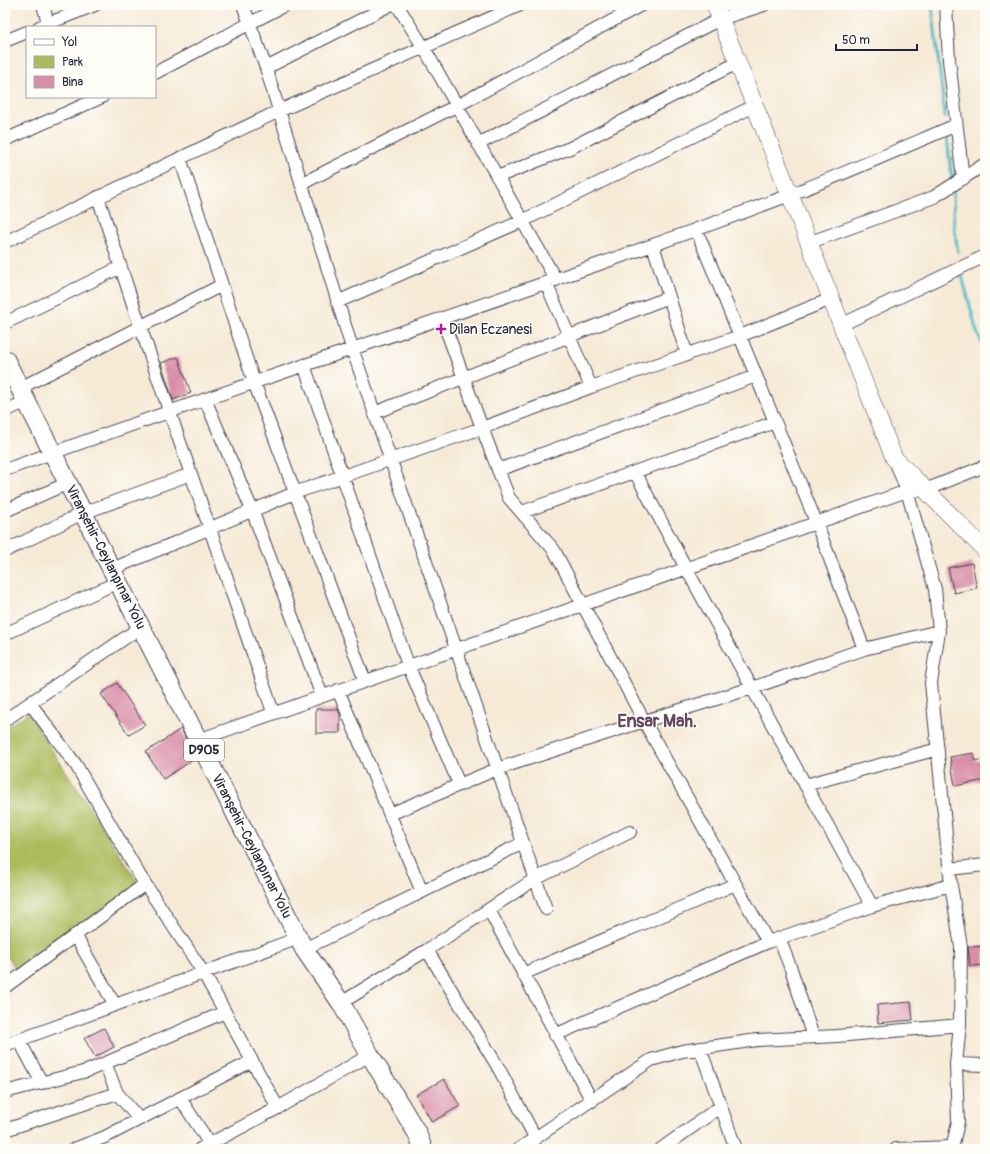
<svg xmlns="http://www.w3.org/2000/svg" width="990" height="1154" viewBox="0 0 990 1154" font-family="Pangolin,sans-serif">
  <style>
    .green { fill: #aebb5d; stroke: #686e4c }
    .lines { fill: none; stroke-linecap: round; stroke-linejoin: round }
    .stream { stroke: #4bb9c3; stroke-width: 3 }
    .building { fill: #d98ea7 }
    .street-casing { stroke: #424052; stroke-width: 14 }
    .secondary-casing { stroke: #424052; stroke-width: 18 }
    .primary-casing { stroke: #424052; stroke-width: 20 }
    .street { stroke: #fff; stroke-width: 12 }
    .secondary { stroke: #fff; stroke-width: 17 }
    .primary { stroke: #fff; stroke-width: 18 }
    .poi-dot { fill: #b5179e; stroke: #fdfcf7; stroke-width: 1.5 }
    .labels { text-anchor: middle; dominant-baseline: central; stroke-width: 3; stroke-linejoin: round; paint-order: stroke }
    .shield { fill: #fdfcf7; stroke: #646373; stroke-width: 1 }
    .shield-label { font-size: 13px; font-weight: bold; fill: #22223b }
    .poi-label { font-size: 14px; fill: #22223b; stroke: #fdfcf7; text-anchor: start }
    .street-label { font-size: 14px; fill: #22223b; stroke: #fdfcf7 }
    .district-label { font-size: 18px; font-weight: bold; fill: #624861; stroke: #fdfcf7 }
  </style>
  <rect width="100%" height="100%" fill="#fdfcf7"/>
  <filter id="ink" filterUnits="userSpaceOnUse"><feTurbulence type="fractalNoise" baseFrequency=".025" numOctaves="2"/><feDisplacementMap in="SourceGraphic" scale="8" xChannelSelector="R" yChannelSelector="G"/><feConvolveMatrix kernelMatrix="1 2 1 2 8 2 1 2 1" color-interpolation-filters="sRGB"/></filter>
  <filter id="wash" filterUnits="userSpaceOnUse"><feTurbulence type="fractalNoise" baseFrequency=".012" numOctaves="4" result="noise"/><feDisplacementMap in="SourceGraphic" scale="16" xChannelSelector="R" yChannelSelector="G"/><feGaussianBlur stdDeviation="0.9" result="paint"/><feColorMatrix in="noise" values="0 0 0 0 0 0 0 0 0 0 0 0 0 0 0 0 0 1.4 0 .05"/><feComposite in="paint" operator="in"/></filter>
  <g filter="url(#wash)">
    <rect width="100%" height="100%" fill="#f6ead6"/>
    <path class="green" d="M28,713L139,884L16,969L5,954V728Z"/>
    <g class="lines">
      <path class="stream" d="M932,5L945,117
        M947,137L952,181
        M953,189L954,227L958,252
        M962,276L977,332L985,350"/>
    </g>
    <g id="blocks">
      <path class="building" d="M178,357L191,393L173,400L161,363Z
        M972,563L977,588L954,593L948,568Z
        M117,683L145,725L129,735L101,694Z
        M316,709H338L340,715V733H316Z
        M181,729L196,758L163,779L146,752Z
        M974,753L975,761L985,759V780L955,786L950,757Z
        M985,946V965L970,966L968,947Z
        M911,1002L913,1020L878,1023L877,1005Z
        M104,1028L114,1047L95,1057L84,1038Z
        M444,1079L460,1106L432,1122L416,1095Z"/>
    </g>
  </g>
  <g filter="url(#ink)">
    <use href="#blocks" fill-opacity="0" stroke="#424052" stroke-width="1"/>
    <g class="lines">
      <defs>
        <path id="street" d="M43,5L48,23
          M243,5L266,68L352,348L546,909
          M397,5L424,48L556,280
          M946,5L949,60L963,179
          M39,27L95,5
          M5,41L27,32
          M266,68L390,5
          M155,73L285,5
          M5,140L102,97
          M478,144L720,19L764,5
          M180,158L254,382L365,681
          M497,177L570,148L737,63
          M301,184L464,102L641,5
          M98,197L140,326L273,712
          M696,229L816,522L864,649
          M5,242L279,111L520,5
          M808,243L934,197L985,164
          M653,245L687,355
          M546,283L591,387
          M337,302L522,221L754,106
          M442,318L482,428L509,498L554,550L644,721L768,942
          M5,323L121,267
          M841,325L985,256
          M304,365L408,665L459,784
          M20,388L222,285
          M205,399L252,510L322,696
          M5,411L27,401
          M374,413L669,297
          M896,463L907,491L935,589L939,631L931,683L951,885L961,947L960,1025L956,1064L958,1122L952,1149
          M5,470C265,375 529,293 787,196C844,174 900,149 956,125
          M498,470L756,376
          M635,472L686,568L872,906
          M5,511L68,483
          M522,512L775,422
          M5,551L83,513L191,474
          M112,569L297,492L482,428L591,387L740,336L831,299
          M5,634L118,582
          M338,690L422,892
          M30,703L76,765L140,876L203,972L278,1108
          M5,720L141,627
          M198,740L907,491L925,490L985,466
          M805,785L938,749
          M390,814L497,769L635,724L752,688L864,649L939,631
          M949,869L985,865
          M489,910L592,1101
          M75,935L115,1005
          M779,938L791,969L813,1037
          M304,949L523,843
          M427,950L498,1067L536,1139
          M523,974C593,943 665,916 735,884
          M5,987L145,884
          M341,1003L427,950L535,879L630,832
          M555,1035L768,942L872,906L951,885
          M5,1040L8,1044L299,938
          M19,1040L42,1083
          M700,1048L736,1149
          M105,1063L117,1093L139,1119
          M956,1064L985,1065
          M5,1092L87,1071L225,1012
          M180,1098L213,1149
          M5,1130L117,1093
          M74,1149L105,1137L252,1061
          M200,1149L274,1110L370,1055
          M519,1149L651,1060L682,1051L757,1040L837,1036L960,1025
          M661,1149L720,1107
          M896,1149L952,1147"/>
        <path id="secondary" d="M715,5L894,458L985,550"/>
        <path id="primary" d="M5,359L304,949L341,1003L370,1055L417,1133L423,1149"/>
      </defs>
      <use href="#street" class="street-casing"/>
      <use href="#secondary" class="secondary-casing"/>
      <use href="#primary" class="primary-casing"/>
      <use href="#street" class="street"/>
      <use href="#secondary" class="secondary"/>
      <use href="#primary" class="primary"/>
    </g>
  </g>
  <path class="poi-dot" d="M439 323h4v4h4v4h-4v4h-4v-4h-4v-4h4z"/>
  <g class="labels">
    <rect class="shield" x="184" y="739" width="40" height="22" rx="3"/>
    <g class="shield-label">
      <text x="204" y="750">D905</text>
    </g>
    <g class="poi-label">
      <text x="449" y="329">Dilan Eczanesi</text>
    </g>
    <g class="street-label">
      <text transform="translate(106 557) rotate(63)">Viranşehir-Ceylanpınar Yolu</text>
      <text transform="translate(252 846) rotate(63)">Viranşehir-Ceylanpınar Yolu</text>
    </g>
    <g class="district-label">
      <text x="657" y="721">Ensar Mah.</text>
    </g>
  </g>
  <rect width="990" height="1154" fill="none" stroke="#fdfcf7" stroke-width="20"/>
  <rect x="26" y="26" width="130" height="72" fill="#fdfcf7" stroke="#a5a5ac"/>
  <rect x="34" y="39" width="20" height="6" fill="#ffffff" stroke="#a5a5ac"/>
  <text x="62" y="46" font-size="12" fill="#22223b">Yol</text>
  <rect x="34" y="56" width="20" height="12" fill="#aebb5d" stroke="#a5a5ac"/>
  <text x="62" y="66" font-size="12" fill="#22223b">Park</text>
  <rect x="34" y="76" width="20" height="12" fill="#d98ea7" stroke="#a5a5ac"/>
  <text x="62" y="86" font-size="12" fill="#22223b">Bina</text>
  <path d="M836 44v6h81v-6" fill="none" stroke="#22223b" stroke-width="2"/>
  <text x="842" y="44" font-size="12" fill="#22223b" stroke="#fdfcf7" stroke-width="3" paint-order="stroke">50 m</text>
</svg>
